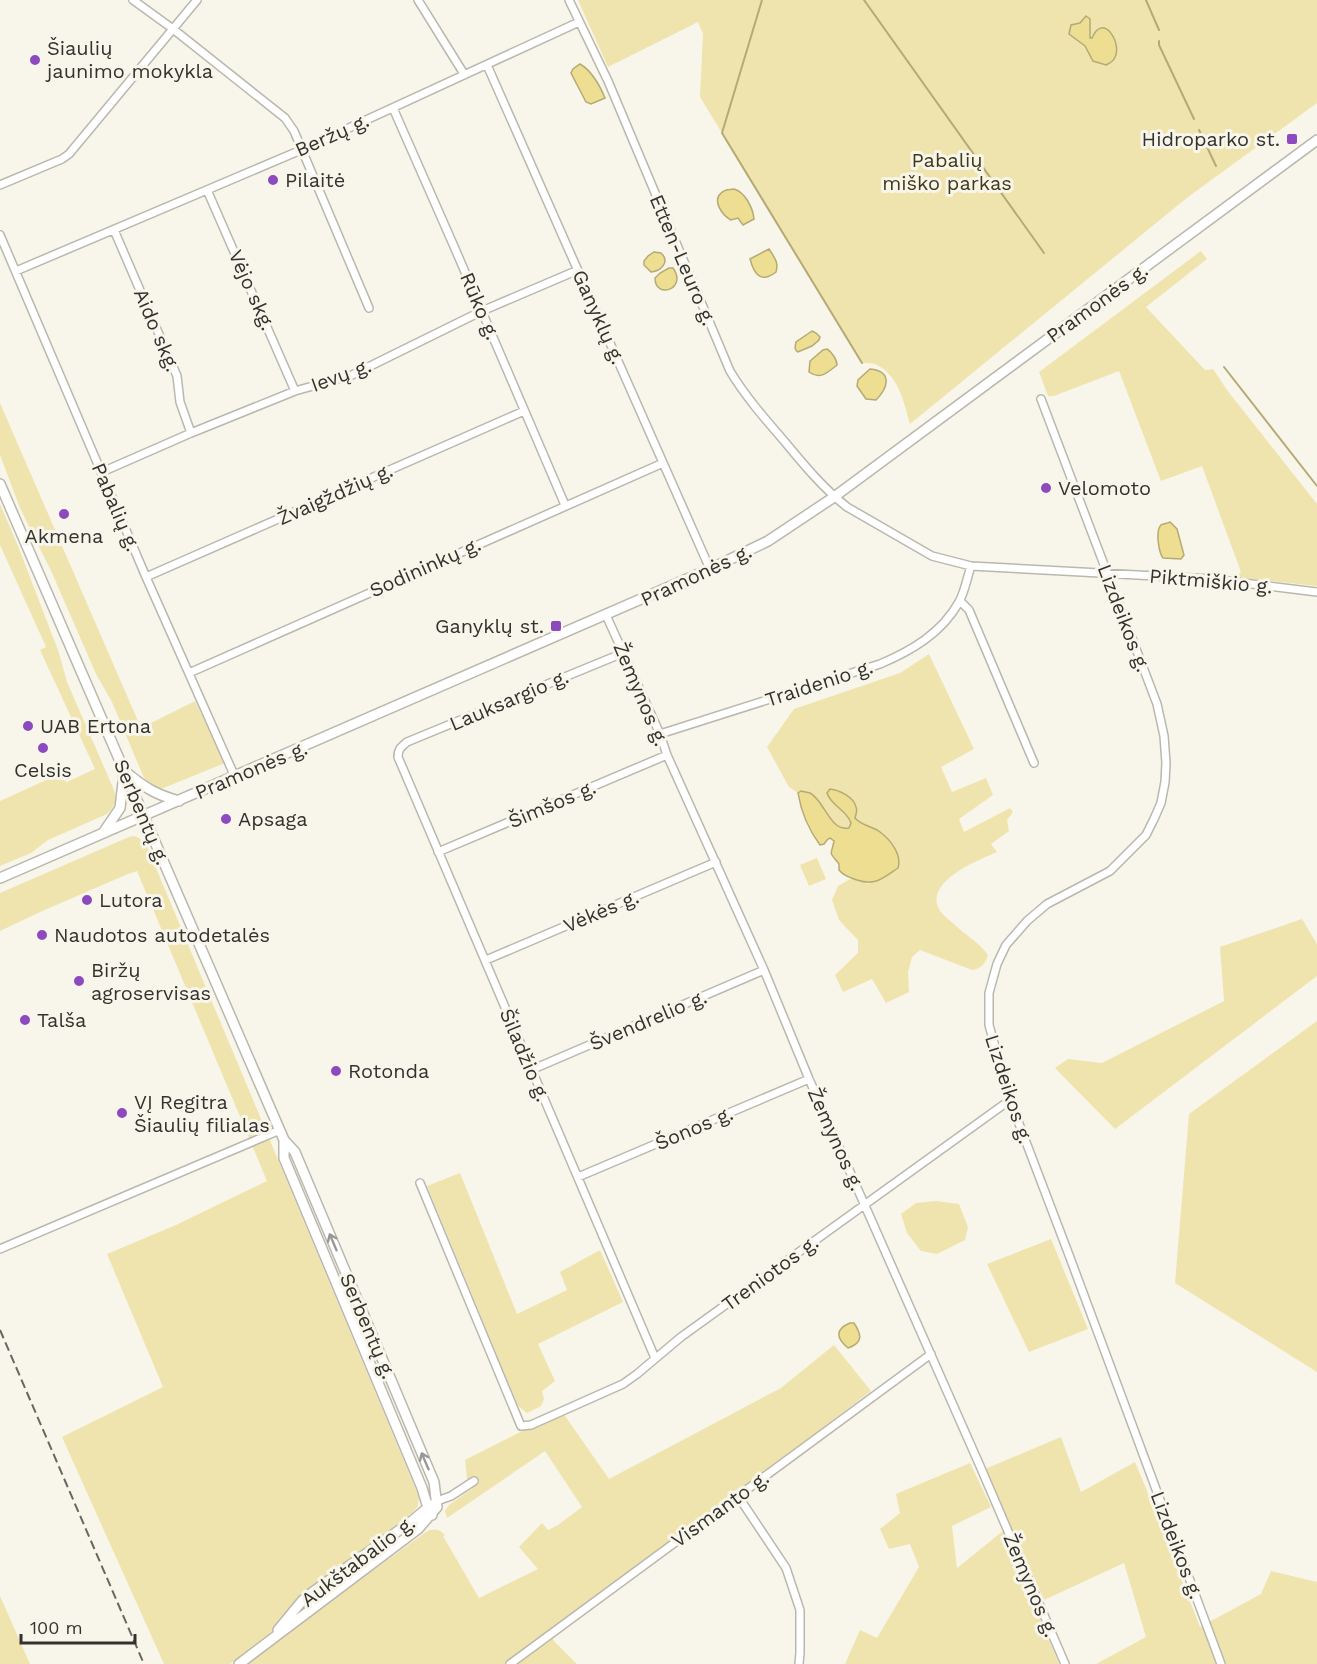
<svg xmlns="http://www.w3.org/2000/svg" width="1317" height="1664" viewBox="0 0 1317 1664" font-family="'Work Sans',sans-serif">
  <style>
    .green { fill: #efe4ad; fill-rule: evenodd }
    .water { fill: #eede92; stroke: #b6aa74; stroke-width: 1.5 }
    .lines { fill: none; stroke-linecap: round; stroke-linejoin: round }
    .stream { stroke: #b6aa74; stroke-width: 2 }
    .street-casing { stroke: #bab8ae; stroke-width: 10 }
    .secondary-casing { stroke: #bab8ae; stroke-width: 12 }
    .street { stroke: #fff; stroke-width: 7 }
    .secondary { stroke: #fff; stroke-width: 9 }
    .rail { stroke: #676660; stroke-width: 2; stroke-dasharray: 9 4.5; stroke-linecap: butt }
    .oneway { stroke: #999896 }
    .poi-dot { fill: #8d4abe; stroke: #f8f6eb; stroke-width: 2 }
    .labels { text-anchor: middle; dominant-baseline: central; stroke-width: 6; stroke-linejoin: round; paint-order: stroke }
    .poi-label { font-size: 20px; fill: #33322e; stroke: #f8f6eb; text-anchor: start }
    .street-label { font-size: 20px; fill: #33322e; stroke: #f8f6eb }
    .park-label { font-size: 20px; fill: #413a18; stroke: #f8f6eb }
  </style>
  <rect width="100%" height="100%" fill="#f8f6eb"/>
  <path class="green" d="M578,0H1317V103L1188,197L910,424C904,403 899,376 877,365C873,363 867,363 862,363L700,97L703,34L698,22L608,67ZM1084,17L1090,19V38H1092L1097,30L1101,28L1089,54L1085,46L1077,41L1074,23H1080Z
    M1201,251L1207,259L1146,307L1205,370L1213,369L1227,390L1317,504V586L1235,577L1241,572L1202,466L1161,481L1119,371L1054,396H1048L1039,372Z
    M0,403L141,728L195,701L225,763L161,789L152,786L144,778L112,702L96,674L52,573L20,508L0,455Z
    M0,504L18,546L58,650L67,682L111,783C117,796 118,804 107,814L48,840L31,853L0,866V801L55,776L67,782L95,769L40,650L46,647L0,545Z
    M929,654L974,749L941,767L952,792L986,778L993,795L959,819L964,832L1010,808L1013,812L1007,820L1009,831L991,844L997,852C979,860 927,880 938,907C940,913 949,920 954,924C965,935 979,942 988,955C985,964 982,968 972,970L920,950L912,957L908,972L909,992L886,1003L872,979L843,992L835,975L858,953V940L839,920L832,900L838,886L852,878L869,884L895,847L879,831L860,823L855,818C856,815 857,810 856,807C854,797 839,790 830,789L842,811L849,816L851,823L849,828L845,829L836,826L825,809L801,791L798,793L789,787L767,747L794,709L900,673Z
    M134,836L139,838L146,844L419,1497L418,1506L413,1512L314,1587L300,1599L264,1640L230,1664H164L62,1437L163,1387L107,1254L176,1225L267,1181L137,871L128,874L40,912L0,931V893L129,837Z
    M817,858L826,879L809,886L800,865Z
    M1302,919L1317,944V976L1115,1129L1055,1068L1068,1059L1102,1063L1224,1001L1220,947Z
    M1317,1021V1372L1175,1283L1189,1114Z
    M460,1173L517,1314L567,1290L560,1272L600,1250L623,1302L538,1344L555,1381L542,1391L544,1399L541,1406L527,1413L518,1406L427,1186Z
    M936,1201L959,1204L968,1227L965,1240L937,1254L921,1251L907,1233L901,1214L916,1203Z
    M1051,1239L1088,1329L1029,1352L987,1264Z
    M834,1345L871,1391L698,1523L548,1630L554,1641L577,1664H243L426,1532C434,1528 439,1529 445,1535L443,1536L479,1598L538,1569L519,1547L542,1523L548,1530L558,1525L582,1507L545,1451L447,1518L445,1511L449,1505L473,1488L467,1479L465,1460L530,1427L563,1413L609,1479L781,1388Z
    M1061,1437L1081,1492L1135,1462L1149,1496L1200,1627L1261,1594L1271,1571L1317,1582V1664H1096L1146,1637L1124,1563L1044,1600L985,1469Z
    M970,1463L991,1507L952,1526L957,1568L1003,1531L1059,1664H845L860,1630L877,1638L919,1567L910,1544L889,1549L880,1529L900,1513L896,1494Z
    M0,1596L30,1664H0Z"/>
  <path class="water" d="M1086,16L1090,19V38H1092C1103,11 1124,45 1114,59C1113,61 1108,64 1106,65L1093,61L1085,46L1069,34L1071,25L1080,23Z
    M580,64C592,71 600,86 605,98L591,104L586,102L571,73L573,69Z
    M734,189C745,192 753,208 754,219L743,225L738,218L731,220C722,215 710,199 724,191C727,189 731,190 734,189Z
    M769,249C774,257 779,262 776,272C761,284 754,274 750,259Z
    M654,252L661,253C670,261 662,271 651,272L644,265V261L648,256Z
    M669,268H673C688,289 655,300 655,278L660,273Z
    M812,331L816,333L820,337L819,340L812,346L798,352C794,350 795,347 796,342Z
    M827,349C832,352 837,360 837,365C827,373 820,380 809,372L810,361L823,350Z
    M870,369C892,371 889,387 876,400L866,399L857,386L858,380Z
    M1170,522L1177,529L1184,555L1181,559L1163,558C1159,553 1155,531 1161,525C1162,524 1169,523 1170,522Z
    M830,789C839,790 854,797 856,807C857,809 856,815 855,818C862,826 872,826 880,832C891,840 902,855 898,868C882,879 875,886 857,880C849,877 844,876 839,870V864C828,850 831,857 834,841L830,838L827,840L824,844L820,845C809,830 801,812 798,793L801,791C804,792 807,792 810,793C825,801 830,832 849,828L851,823C847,810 831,806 827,793Z
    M850,1323H854C862,1335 863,1343 848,1348C836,1338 835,1329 850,1323Z"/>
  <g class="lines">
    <path class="stream" d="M762,0L722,133L862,363
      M864,0L1044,253
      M1146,0L1159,30
      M1159,41V45L1194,119
      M1199,130L1216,166
      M1224,367L1317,486"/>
    <defs>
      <path id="street" d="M133,0L173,29L285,118L294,131L369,308
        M418,0L464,74
        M569,0L608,81L730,371C745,396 765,419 785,442C804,465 823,488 847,507L932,556L971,566L1212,579L1317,592
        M487,65L710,569
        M393,108L456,251L565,505
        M0,185L62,159L69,154L197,0
        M207,190L295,391
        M114,230L177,376L180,402L191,433
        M0,235L146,577L235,777
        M16,271L301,150L579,22
        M1041,399L1157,704L1164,736L1166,763L1165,782L1161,803L1154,819L1146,835L1110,871L1047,904L1027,921L1006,945L997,964L989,993V1025L1010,1100L1069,1255L1221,1664
        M102,472L191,433L295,391L352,375L482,311L578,270
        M146,577L524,411
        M960,601L969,610L1034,763
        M606,615L660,734L667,755L764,970L809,1079L980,1466L1065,1664
        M623,653L407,742C401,747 398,749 398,757L655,1358
        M189,673L663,463
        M660,734L880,664C911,651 942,633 959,602C965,591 967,578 971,566
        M438,852L667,755
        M486,960L716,862
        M531,1070L764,970
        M578,1177L809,1079
        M420,1183L521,1426L531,1425L623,1384L637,1374L681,1337L1010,1100
        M0,1249L280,1130
        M738,1496L786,1568L800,1610V1653L799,1664
        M437,1501L451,1496L474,1481
        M510,1664L931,1354"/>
      <path id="secondary" d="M0,484L284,1140L295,1152L434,1482L437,1507L418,1529L239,1664
        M127,773C145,788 157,795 179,801
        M103,833L120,808L124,774
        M0,878L710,569L768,541L834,497L1317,140
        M284,1140V1158L422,1488L428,1508L432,1515
        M278,1630L302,1601L313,1592L412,1521L431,1505"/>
    </defs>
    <use href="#street" class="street-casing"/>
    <use href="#secondary" class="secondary-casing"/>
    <use href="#street" class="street"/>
    <use href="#secondary" class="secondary"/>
    <path class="rail" d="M0,1330L144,1664"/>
  </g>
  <defs><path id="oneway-shaft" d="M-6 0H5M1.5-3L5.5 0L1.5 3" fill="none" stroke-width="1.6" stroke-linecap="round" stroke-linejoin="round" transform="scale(1.5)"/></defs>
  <g class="oneway">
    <use href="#oneway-shaft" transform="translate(333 1242) rotate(-113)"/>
    <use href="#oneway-shaft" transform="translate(425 1461) rotate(-113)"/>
  </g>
  <g class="poi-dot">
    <circle cx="35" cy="60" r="6"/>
    <rect x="1286" y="133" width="12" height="12" rx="3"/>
    <circle cx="273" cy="180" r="6"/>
    <circle cx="1046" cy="488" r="6"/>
    <circle cx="64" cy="514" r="6"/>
    <rect x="550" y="620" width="12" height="12" rx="3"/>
    <circle cx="28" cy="726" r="6"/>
    <circle cx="43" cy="748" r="6"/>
    <circle cx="226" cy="819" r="6"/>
    <circle cx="87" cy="900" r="6"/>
    <circle cx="42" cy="935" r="6"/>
    <circle cx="79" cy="981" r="6"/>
    <circle cx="25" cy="1020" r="6"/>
    <circle cx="336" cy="1071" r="6"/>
    <circle cx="122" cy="1113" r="6"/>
  </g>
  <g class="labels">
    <g class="poi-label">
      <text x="47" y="48">Šiaulių<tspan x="47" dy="23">jaunimo mokykla</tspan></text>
      <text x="1280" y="139" text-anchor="end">Hidroparko st.</text>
      <text x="285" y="180">Pilaitė</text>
      <text x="1058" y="488">Velomoto</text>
      <text x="64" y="536" text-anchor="middle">Akmena</text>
      <text x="544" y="626" text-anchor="end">Ganyklų st.</text>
      <text x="40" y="726">UAB Ertona</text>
      <text x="43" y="770" text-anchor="middle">Celsis</text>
      <text x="238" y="819">Apsaga</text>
      <text x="99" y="900">Lutora</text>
      <text x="54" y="935">Naudotos autodetalės</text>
      <text x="91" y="970">Biržų<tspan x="91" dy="23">agroservisas</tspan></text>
      <text x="37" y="1020">Talša</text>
      <text x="348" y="1071">Rotonda</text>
      <text x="134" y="1102">VĮ Regitra<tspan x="134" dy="23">Šiaulių filialas</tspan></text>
    </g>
    <g class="street-label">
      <text transform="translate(332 135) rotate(-24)">Beržų g.</text>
      <text transform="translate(683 260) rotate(67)">Etten-Leuro g.</text>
      <text transform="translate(252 290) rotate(66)">Vėjo skg.</text>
      <text transform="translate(1097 303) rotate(-36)">Pramonės g.</text>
      <text transform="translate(480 306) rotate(67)">Rūko g.</text>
      <text transform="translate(599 317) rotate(66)">Ganyklų g.</text>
      <text transform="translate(157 330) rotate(67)">Aido skg.</text>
      <text transform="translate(341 375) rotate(-20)">Ievų g.</text>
      <text transform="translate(335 494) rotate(-24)">Žvaigždžių g.</text>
      <text transform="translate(116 507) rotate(67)">Pabalių g.</text>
      <text transform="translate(425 567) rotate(-24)">Sodininkų g.</text>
      <text transform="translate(696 575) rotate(-25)">Pramonės g.</text>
      <text transform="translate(1211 581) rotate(5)">Piktmiškio g.</text>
      <text transform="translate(1124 618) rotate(69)">Lizdeikos g.</text>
      <text transform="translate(819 683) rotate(-18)">Traidenio g.</text>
      <text transform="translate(641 694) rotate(67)">Žemynos g.</text>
      <text transform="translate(509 700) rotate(-23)">Lauksargio g.</text>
      <text transform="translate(251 770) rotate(-23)">Pramonės g.</text>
      <text transform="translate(552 804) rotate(-23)">Šimšos g.</text>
      <text transform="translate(142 812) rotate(67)">Serbentų g.</text>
      <text transform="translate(601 911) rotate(-23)">Vėkės g.</text>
      <text transform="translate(648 1020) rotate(-23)">Švendrelio g.</text>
      <text transform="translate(525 1055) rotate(67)">Šiladžio g.</text>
      <text transform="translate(1009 1089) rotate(72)">Lizdeikos g.</text>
      <text transform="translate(694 1128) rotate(-23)">Šonos g.</text>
      <text transform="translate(836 1139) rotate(66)">Žemynos g.</text>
      <text transform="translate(770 1273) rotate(-36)">Treniotos g.</text>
      <text transform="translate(368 1326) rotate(67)">Serbentų g.</text>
      <text transform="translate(720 1509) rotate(-36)">Vismanto g.</text>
      <text transform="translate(1177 1545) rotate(69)">Lizdeikos g.</text>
      <text transform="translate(358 1561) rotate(-37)">Aukštabalio g.</text>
      <text transform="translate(1031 1585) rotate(67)">Žemynos g.</text>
    </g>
    <g class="park-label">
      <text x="947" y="160">Pabalių<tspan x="947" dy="23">miško parkas</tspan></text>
    </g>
  </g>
  <path d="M21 1634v9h114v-9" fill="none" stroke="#33322e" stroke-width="3"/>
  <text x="30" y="1634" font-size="18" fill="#33322e" stroke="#f8f6eb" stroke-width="4.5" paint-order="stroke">100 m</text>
</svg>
